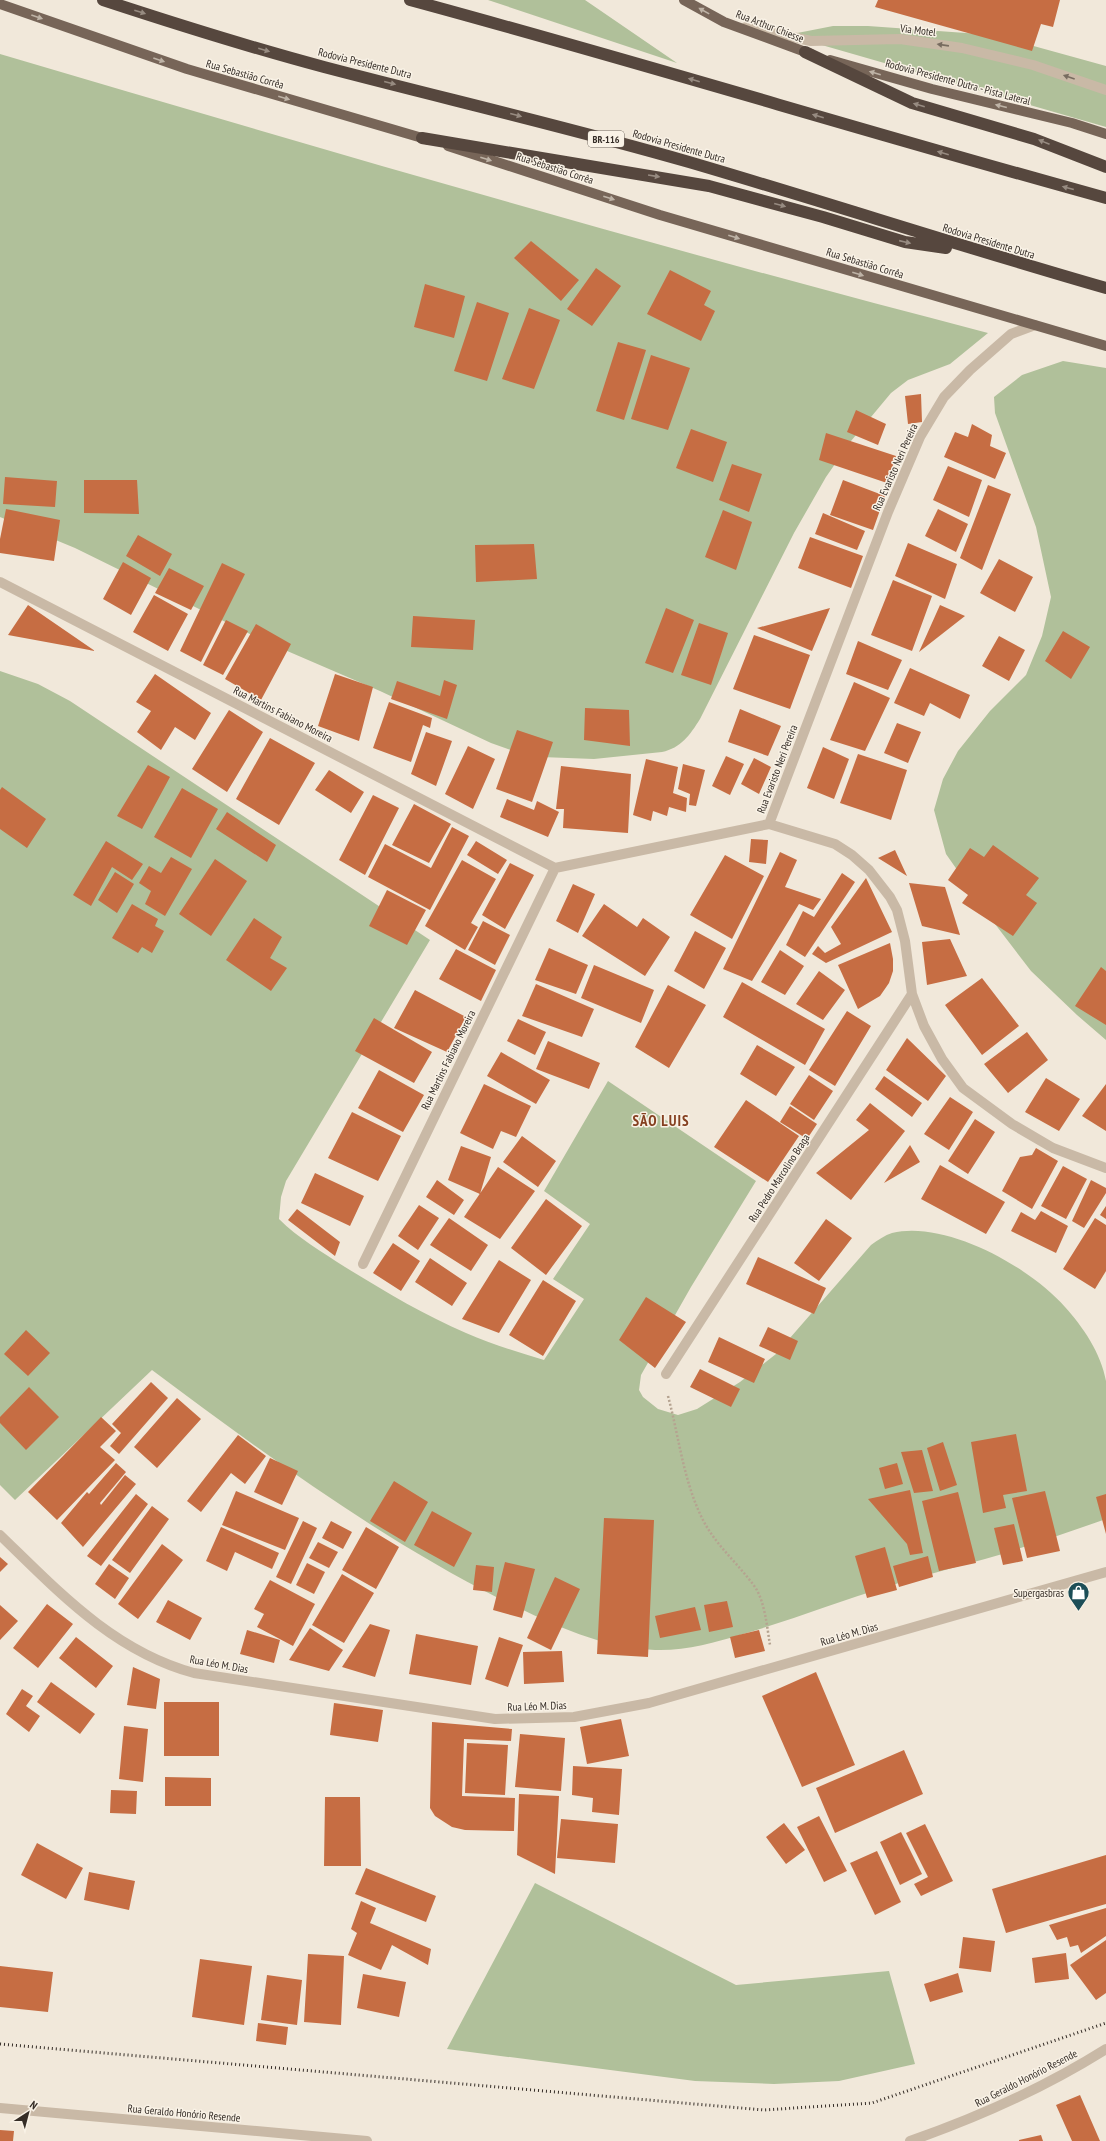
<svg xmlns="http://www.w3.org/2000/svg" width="1106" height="2141" viewBox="0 0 1106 2141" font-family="'PT Sans Narrow',sans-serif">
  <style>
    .green { fill: #b0c09a }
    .building { fill: #c66d43 }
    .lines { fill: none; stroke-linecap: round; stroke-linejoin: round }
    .path { stroke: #b5a390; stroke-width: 2.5; stroke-dasharray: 2 2; stroke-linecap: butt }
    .minor { stroke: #c9b9a6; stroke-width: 10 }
    .major { stroke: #776558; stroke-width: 10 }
    .highway { stroke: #56473e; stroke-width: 12 }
    .rail { stroke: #352d27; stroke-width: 3; stroke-dasharray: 1 3; stroke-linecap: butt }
    .oneway { fill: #beb3a6 }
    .oneway2 { fill: #978b81 }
    .oneway3 { fill: #786c60 }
    .labels { text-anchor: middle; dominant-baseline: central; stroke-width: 3; stroke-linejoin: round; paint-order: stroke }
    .shield { fill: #f9f2e6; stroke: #706860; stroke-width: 1 }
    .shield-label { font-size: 10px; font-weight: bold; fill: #352d27 }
    .street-label { font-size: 11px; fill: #352d27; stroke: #f9f2e6 }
    .poi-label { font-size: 11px; fill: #352d27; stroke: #f9f2e6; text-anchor: end }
    .district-label { font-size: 15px; font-weight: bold; letter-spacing: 1px; fill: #854020; stroke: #f9f2e6 }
  </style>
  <rect width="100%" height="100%" fill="#f1e8da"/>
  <path class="green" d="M488,0H585L677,63Z
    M833,26H868L980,34L1030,45L1106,66V127L787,35Z
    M0,54C328,151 656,247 988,333L950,364L908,380L891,393L851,441L826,477L794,533L700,719C690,735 681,748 662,752L594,759L541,757L516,752L491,743L380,691L264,641L75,548L0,517Z
    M1063,361L1106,368V1040L1077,1015L1031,971L995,924L946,854L934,810L943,779L958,751L990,711L1026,675L1042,636L1051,597L1036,527L995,413L994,397L1022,375Z
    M0,671L38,684L70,701L430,940L286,1181L281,1197L279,1219C298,1238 322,1252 345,1267C384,1291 424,1315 466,1333C491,1344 518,1352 544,1360L584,1299L553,1279L590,1224L544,1191L608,1081L756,1181L691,1287L641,1375L639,1390L643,1397L658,1409L678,1415L697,1409L740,1382L776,1354L871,1245C878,1240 885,1235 892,1233C946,1220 1030,1267 1065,1307C1083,1327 1101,1353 1106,1381V1519C1066,1533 1026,1547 985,1559C953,1568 921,1576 889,1586C840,1601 792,1620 743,1634C714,1643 685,1651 655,1650C599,1648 550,1623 500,1599C376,1536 263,1453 152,1370L15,1500L0,1485Z
    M535,1883L736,1985L889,1971L915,2064L839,2081L774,2084L695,2081L447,2049Z"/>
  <path class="building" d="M878,0H1060L1053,27L1041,24L1032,51L875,7Z
    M531,241L579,280L561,301L514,258Z
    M596,268L621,286L592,326L567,309Z
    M670,270L711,291L704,305L715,311L701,341L647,314Z
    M425,284L465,296L454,338L414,327Z
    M477,302L509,313L487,381L454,371Z
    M529,308L560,320L534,389L502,379Z
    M618,342L646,350L624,420L596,411Z
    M651,355L690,368L668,430L631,419Z
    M921,394L922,422L908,424L905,396Z
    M856,410L886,424L878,445L847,432Z
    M972,424L992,435L990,446L1006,453L995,479L944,457L955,432L968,437Z
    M691,429L727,442L713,482L676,468Z
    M826,433L896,456L887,483L819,460Z
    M732,464L762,474L749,512L719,500Z
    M948,466L982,480L969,517L933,500Z
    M5,477L57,481L55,507L3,504Z
    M84,480H137L139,514L84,513Z
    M843,480L885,496L873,530L830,515Z
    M988,485L1011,494L982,570L960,558Z
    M6,509L60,520L54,561L0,553V539Z
    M938,509L968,524L956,552L925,536Z
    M723,510L752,522L736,570L705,557Z
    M823,513L865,531L857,550L815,534Z
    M138,535L172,554L160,576L126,556Z
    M810,537L863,556L851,588L798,568Z
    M908,543L957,564L945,599L895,576Z
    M534,544L537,579L476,582L475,545Z
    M999,559L1033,577L1015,612L980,593Z
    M123,562L151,578L131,615L103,599Z
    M222,563L245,574L201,662L180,651Z
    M169,568L204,586L191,610L155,593Z
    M893,580L932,596L912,651L871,635Z
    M154,595L188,614L168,651L133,632Z
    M28,605L95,651L8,635Z
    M940,605L965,616L919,652Z
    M666,608L694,620L673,673L645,663Z
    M830,608L812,651L757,628Z
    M413,616L475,620L473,650L411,647Z
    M226,620L248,631L223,675L203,665Z
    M699,623L728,633L711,685L681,675Z
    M256,624L291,644L261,700L225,679Z
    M1063,631L1090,647L1071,679L1045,661Z
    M754,635L810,655L790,709L733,689Z
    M999,636L1025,650L1009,681L982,666Z
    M858,641L902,660L888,690L846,674Z
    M910,668L970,695L960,719L930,703L924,716L894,703Z
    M155,674L211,713L195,740L175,727L161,750L137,732L151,711L136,702Z
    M335,674L373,687L359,741L318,726Z
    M444,680L457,685L447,719L391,699L397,681L440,696Z
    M854,682L890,698L865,751L830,740Z
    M389,702L432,718L430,728L423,725L411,762L373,748Z
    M585,708L629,710L630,746L584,740Z
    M740,709L781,726L768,756L728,742Z
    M229,710L263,732L227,792L192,769Z
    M897,723L921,732L908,763L884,753Z
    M517,730L553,742L532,802L496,789Z
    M426,732L452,741L436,786L411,774Z
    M270,738L315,763L279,825L236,799Z
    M468,746L495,759L473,809L445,794Z
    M823,747L849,759L834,799L807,788Z
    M858,754L907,770L891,820L840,803Z
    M726,756L744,764L730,795L712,786Z
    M754,758L771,767L759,794L741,784Z
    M646,759L678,767L673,793L687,798L686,812L669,807L667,816L653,811L651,821L633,815Z
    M683,764L705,770L696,806L689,805L690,794L678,789Z
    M148,765L170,777L142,829L117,816Z
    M561,766L631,774L628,833L563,828L564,809H556Z
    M329,770L364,792L351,813L315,790Z
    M2,787L46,819L27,848L0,829V790Z
    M182,788L218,809L191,858L154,837Z
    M373,795L399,808L365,875L339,860Z
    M507,799L534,810L537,801L559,812L548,837L500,817Z
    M414,804L451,824L429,863L392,845Z
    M227,812L276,845L267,862L216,829Z
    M452,827L469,836L430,910L368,877L385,844L431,868Z
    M751,839L768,840L766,864L749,862Z
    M106,841L143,864L132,880L112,867L91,906L73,895Z
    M476,841L507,860L498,874L467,855Z
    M993,845L1039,878L1026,895L1037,903L1013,936L962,903L968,895L948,880L970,848L984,857Z
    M895,850L907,876L878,858Z
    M780,852L797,860L785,887L821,899L813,910L799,904L752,981L723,969Z
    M725,855L764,876L732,939L690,915Z
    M171,857L192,869L165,916L145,904L151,891L139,883L149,866L161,873Z
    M215,859L247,881L211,936L179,914Z
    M462,860L496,879L471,923L478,927L465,950L425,926Z
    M510,863L534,875L505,929L482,915Z
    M115,872L134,884L117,913L98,900Z
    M842,873L855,882L805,957L786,945L803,911L814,917Z
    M866,878L892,932L826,963L812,954L818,946L825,953L841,944L831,927Z
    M909,883L945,887L960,935L922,926Z
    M573,884L595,894L578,933L556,921Z
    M387,890L426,910L407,945L369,926Z
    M132,904L158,919L155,926L164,931L152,953L142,947L138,953L112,938Z
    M604,904L637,927L643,918L670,937L645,976L582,936Z
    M254,918L282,937L270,958L287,968L271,991L226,960Z
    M483,921L510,935L495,965L468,950Z
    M695,931L726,948L704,989L674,971Z
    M950,939L967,976L927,985L922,942Z
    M890,943L893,959V971L889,983L880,996L858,1009L838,965Z
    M549,948L588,965L576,994L535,980Z
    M456,949L496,970L481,1001L439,979Z
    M780,950L804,966L785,995L761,982Z
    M594,965L654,990L641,1023L581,998Z
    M1101,967L1106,971V1025L1075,1006Z
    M819,971L845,990L823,1020L796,1004Z
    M982,978L1019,1026L982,1055L945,1005Z
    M742,982L825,1029L805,1065L723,1017Z
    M536,984L594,1009L582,1037L522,1016Z
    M668,985L706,1005L669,1068L635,1047Z
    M415,990L466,1017L447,1052L394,1028Z
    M847,1011L871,1026L835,1086L809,1070Z
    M374,1018L432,1052L414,1083L355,1051Z
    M518,1019L546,1032L535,1055L507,1041Z
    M1027,1032L1048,1060L1008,1093L984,1064Z
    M907,1038L946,1076L928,1101L886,1070Z
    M548,1041L600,1063L589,1089L536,1069Z
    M757,1045L795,1067L776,1096L740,1074Z
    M501,1052L550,1080L536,1104L487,1076Z
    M379,1070L424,1095L403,1132L358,1108Z
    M809,1075L833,1091L814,1120L790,1104Z
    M884,1076L922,1103L912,1117L875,1089Z
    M1046,1078L1080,1099L1059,1131L1025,1112Z
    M484,1084L531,1106L516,1137L501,1131L493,1149L460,1133Z
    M1106,1084V1131L1082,1116Z
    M950,1097L973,1112L949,1150L924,1134Z
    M746,1100L799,1136L768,1182L714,1147Z
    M870,1103L905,1131L851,1200L816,1173L869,1130L856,1120Z
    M790,1106L817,1124L807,1139L780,1122Z
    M352,1112L401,1136L378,1181L328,1158Z
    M975,1119L995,1132L968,1174L948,1161Z
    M522,1136L556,1161L538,1187L503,1162Z
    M910,1145L920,1162L884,1183Z
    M461,1146L491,1157L480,1194L448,1180Z
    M1036,1148L1058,1161L1032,1209L1002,1191L1020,1157L1032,1155Z
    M940,1165L1005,1202L986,1234L921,1199Z
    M1063,1166L1087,1179L1066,1219L1041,1206Z
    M498,1167L535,1191L500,1239L464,1217Z
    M315,1173L364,1196L350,1226L301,1203Z
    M437,1180L464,1200L454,1215L426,1197Z
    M1091,1180L1106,1188V1193L1084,1228L1072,1221Z
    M546,1199L582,1226L546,1275L511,1248Z
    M419,1205L439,1218L418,1250L398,1236Z
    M1106,1206V1219L1100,1215Z
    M297,1209L340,1242L335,1256L288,1220Z
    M1041,1211L1068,1226L1056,1253L1011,1231L1021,1212L1035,1220Z
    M449,1218L488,1245L471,1271L430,1245Z
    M1095,1218L1106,1225V1271L1095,1289L1063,1269Z
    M826,1219L852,1238L819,1281L794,1263Z
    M393,1243L420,1261L401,1291L373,1273Z
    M758,1257L826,1288L814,1314L746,1284Z
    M430,1258L467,1283L452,1306L415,1282Z
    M499,1260L531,1280L499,1333L462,1319Z
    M543,1280L576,1301L543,1356L509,1335Z
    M646,1297L686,1322L655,1368L619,1340Z
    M768,1327L798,1341L790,1360L759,1346Z
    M26,1330L50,1353L28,1376L4,1354Z
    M719,1337L765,1359L754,1383L708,1362Z
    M700,1369L740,1389L731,1407L690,1387Z
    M151,1382L168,1398L119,1454L110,1446L121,1433L112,1424Z
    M29,1387L59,1417L26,1450L0,1423V1417Z
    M177,1398L201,1419L157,1468L134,1447Z
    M101,1417L116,1431L100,1447L115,1460L57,1520L28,1492Z
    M1016,1434L1027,1491L1003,1495L1006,1508L983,1513L971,1442Z
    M238,1435L266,1456L245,1484L231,1473L201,1512L187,1501Z
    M943,1442L957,1485L940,1491L927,1448Z
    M922,1450L933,1491L914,1493L901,1452Z
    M270,1458L298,1471L282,1505L254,1492Z
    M116,1463L126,1472L100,1503L101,1505L125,1475L136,1484L83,1547L61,1523L87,1492L89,1494Z
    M897,1463L903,1484L885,1489L879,1468Z
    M394,1481L428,1502L405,1542L370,1521Z
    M910,1490L923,1553L910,1555L907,1544L868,1499Z
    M236,1491L299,1518L285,1550L222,1525Z
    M1045,1491L1060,1551L1027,1558L1012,1498Z
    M958,1492L976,1563L939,1571L922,1501Z
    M136,1494L148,1504L101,1566L87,1556Z
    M1106,1494V1534L1096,1497Z
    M152,1506L169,1519L130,1573L112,1560Z
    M432,1511L472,1533L454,1567L414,1545Z
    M604,1518L654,1520L648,1657L597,1654Z
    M303,1521L317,1528L291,1584L276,1577Z
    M331,1521L352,1532L343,1549L322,1538Z
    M1014,1524L1023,1561L1003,1565L994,1528Z
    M221,1527L279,1553L272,1569L235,1552L227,1571L206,1561Z
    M366,1527L399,1547L376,1589L342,1570Z
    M318,1542L338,1552L329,1568L309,1558Z
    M162,1544L183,1560L138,1619L118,1604Z
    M885,1547L897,1590L867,1598L855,1556Z
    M928,1556L933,1577L899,1587L893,1566Z
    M0,1557L8,1564L0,1572Z
    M505,1562L535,1569L522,1618L493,1610Z
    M307,1563L325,1572L314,1594L296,1585Z
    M109,1564L129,1578L115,1599L95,1584Z
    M476,1565L494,1567L492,1592L473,1590Z
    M342,1574L374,1593L344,1643L312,1625Z
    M555,1577L580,1589L551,1650L527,1638Z
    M270,1580L315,1604L293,1646L257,1627L264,1614L254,1609Z
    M168,1600L202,1618L190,1640L156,1622Z
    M727,1601L733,1627L709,1632L704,1605Z
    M47,1604L73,1624L38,1668L13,1648Z
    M0,1605L18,1621L0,1640Z
    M695,1607L701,1630L660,1638L655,1616Z
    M370,1624L390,1630L375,1677L342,1667Z
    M310,1628L343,1650L329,1671L289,1660Z
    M247,1630L280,1640L274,1663L240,1654Z
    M759,1630L765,1651L735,1658L730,1637Z
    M416,1634L478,1646L471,1685L409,1674Z
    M76,1637L113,1666L96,1688L59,1658Z
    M499,1637L523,1645L508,1687L485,1679Z
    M562,1651L564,1682L524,1684L523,1652Z
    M133,1667L160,1679L156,1709L127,1705Z
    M816,1672L855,1765L802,1787L762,1696Z
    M51,1682L95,1714L80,1734L37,1702Z
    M22,1689L33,1696L26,1706L40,1716L29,1732L6,1714Z
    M164,1702H219V1756H164Z
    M334,1703L383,1710L378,1742L330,1735Z
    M621,1719L629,1756L587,1764L580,1727Z
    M432,1722L512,1729L511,1741L464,1739L462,1796L515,1798L514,1831L465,1830L452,1827L435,1816L430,1808Z
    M124,1726L148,1729L143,1782L119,1779Z
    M520,1734L565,1738L561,1791L515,1787Z
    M467,1743L508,1745L505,1795L465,1793Z
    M904,1750L923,1794L835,1833L816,1788Z
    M573,1766L622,1769L619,1815L592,1812L593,1798L572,1795Z
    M165,1777L211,1778V1806H165Z
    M111,1790L137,1791L136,1814L110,1813Z
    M519,1794L559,1796L555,1874L517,1855Z
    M325,1797H360L361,1866H324Z
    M819,1816L847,1871L824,1882L797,1827Z
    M561,1819L618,1824L615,1863L557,1858Z
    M784,1823L805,1850L786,1864L766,1837Z
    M925,1824L953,1881L921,1896L914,1884L928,1877L906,1833Z
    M901,1832L922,1874L900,1885L880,1842Z
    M37,1843L83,1868L66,1899L21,1875Z
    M877,1851L901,1902L875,1915L850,1863Z
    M1106,1855V1904L1006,1933L992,1889Z
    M366,1868L436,1896L426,1922L355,1894Z
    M89,1872L135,1881L129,1910L84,1900Z
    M361,1901L376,1908L370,1923L431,1949L428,1965L392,1945L381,1970L348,1955L357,1933L351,1929Z
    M1106,1908V1936L1081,1953L1078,1945L1070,1947L1067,1937L1057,1940L1049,1925Z
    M963,1937L995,1941L991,1972L959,1968Z
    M1106,1940V1993L1096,2000L1070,1965Z
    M1066,1953L1069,1979L1035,1983L1032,1958Z
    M308,1954L344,1956L341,2025L304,2022Z
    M200,1959L252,1966L244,2025L192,2017Z
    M0,1966L53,1972L48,2012L0,2007Z
    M958,1973L963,1992L930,2002L924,1984Z
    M363,1974L406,1982L399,2017L357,2008Z
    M267,1975L302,1980L297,2025L261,2020Z
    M258,2023L288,2027L286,2045L256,2041Z
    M1080,2095L1100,2141H1072L1056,2105Z
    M0,2130L14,2131L13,2141H0Z
    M1041,2135L1043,2141H1019V2140Z"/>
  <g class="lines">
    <path class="path" d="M668,1396C679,1437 683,1478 701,1516C714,1544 737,1562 755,1587C765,1602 767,1627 770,1645"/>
    <path class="minor" d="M746,27L811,41L900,39L962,48L1033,65L1106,90
      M0,582L555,868L769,824L835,844L852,855L869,870L890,897L897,910L905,941L912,994L924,1026L942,1059L963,1088L1012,1124L1053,1148L1106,1168
      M769,824L888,512L920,437L944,397L970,370L1011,334L1035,325
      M363,1264L555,868
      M666,1374L912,994
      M0,1535C58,1591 113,1651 194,1673L495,1719L574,1717L649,1703L1106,1572
      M0,2108L367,2141
      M910,2141C979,2117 1044,2088 1106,2049"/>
    <path class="major" d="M684,0L724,22L811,54
      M0,4L187,69L429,140
      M830,60L932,89L1072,123L1106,134
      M448,146L660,215L1106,346"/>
    <path class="highway" d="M103,0C176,24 249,47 324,67C446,99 568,127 689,162C829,203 966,248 1106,288
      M410,0C643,63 873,134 1106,198
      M805,52L912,103L1034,139L1106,167
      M422,138L709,186L823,217L905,242L946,248"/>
    <path class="rail" d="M0,2044L764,2110L872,2103L1106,2023"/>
  </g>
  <defs><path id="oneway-solid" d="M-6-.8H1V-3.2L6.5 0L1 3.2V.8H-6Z"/></defs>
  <g class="oneway">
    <use href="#oneway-solid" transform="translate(704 11) rotate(-151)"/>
    <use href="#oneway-solid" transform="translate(37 17) rotate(19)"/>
    <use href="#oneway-solid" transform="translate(159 60) rotate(19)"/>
    <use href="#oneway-solid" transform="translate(875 73) rotate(-164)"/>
    <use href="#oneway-solid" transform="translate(284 98) rotate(16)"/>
    <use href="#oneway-solid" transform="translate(1001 106) rotate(-166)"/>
    <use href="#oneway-solid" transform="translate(486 159) rotate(18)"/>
    <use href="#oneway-solid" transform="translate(609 198) rotate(18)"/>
    <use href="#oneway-solid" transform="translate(734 237) rotate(17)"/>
    <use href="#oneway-solid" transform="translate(858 274) rotate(17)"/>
  </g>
  <g class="oneway2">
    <use href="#oneway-solid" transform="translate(140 12) rotate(18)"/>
    <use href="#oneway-solid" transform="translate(264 50) rotate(16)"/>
    <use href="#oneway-solid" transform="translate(694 80) rotate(-164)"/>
    <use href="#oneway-solid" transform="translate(390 83) rotate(14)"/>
    <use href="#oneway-solid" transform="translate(919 105) rotate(-164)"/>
    <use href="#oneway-solid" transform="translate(516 115) rotate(15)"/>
    <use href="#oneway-solid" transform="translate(818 116) rotate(-164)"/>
    <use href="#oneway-solid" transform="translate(1044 142) rotate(-158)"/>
    <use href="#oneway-solid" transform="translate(943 153) rotate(-164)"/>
    <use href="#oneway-solid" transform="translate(654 176) rotate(9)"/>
    <use href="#oneway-solid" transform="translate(1068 188) rotate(-165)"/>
    <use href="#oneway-solid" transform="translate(780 205) rotate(15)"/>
    <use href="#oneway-solid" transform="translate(905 242) rotate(13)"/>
  </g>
  <g class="oneway3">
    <use href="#oneway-solid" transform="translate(943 45) rotate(-172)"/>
    <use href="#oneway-solid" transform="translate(1069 77) rotate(-161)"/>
  </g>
  <defs>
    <symbol id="shop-pin" viewBox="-11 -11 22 30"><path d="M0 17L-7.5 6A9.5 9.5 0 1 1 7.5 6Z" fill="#1c4e57" stroke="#f9f2e6"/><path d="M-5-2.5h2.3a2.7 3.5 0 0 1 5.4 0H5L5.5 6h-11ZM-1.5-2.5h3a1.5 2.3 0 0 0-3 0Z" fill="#fff"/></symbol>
  </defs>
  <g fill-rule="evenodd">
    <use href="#shop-pin" x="1066" y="1580" width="25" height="34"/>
  </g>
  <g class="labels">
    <rect class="shield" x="588" y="131" width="36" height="16" rx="3"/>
    <g class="shield-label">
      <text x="606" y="139">BR-116</text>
    </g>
    <g class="street-label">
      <text transform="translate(770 26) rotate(21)">Rua Arthur Chiesse</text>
      <text transform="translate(918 30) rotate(7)">Via Motel</text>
      <text transform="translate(365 63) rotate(14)">Rodovia Presidente Dutra</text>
      <text transform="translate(245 74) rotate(16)">Rua Sebastião Corrêa</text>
      <text transform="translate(958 82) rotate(15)">Rodovia Presidente Dutra - Pista Lateral</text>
      <text transform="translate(679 146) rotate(16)">Rodovia Presidente Dutra</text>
      <text transform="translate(555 168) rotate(18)">Rua Sebastião Corrêa</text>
      <text transform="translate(989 241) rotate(17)">Rodovia Presidente Dutra</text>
      <text transform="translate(865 263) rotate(17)">Rua Sebastião Corrêa</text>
      <text transform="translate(895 467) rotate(-66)">Rua Evaristo Neri Pereira</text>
      <text transform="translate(283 714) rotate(27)">Rua Martins Fabiano Moreira</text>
      <text transform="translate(777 769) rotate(-69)">Rua Evaristo Neri Pereira</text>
      <text transform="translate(448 1060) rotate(-64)">Rua Martins Fabiano Moreira</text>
      <text transform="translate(779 1178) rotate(-57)">Rua Pedro Marcolino Braga</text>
      <text transform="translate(849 1634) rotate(-16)">Rua Léo M. Dias</text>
      <text transform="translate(219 1664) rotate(10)">Rua Léo M. Dias</text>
      <text transform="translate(537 1706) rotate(-2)">Rua Léo M. Dias</text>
      <text transform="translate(1026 2078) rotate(-27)">Rua Geraldo Honório Resende</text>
      <text transform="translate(184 2113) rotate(5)">Rua Geraldo Honório Resende</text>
    </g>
    <g class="poi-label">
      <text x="1064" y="1593">Supergasbras</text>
    </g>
    <g class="district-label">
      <text x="661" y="1120">SÃO LUIS</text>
    </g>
  </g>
  <g transform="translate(28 2113) rotate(36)" stroke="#f9f2e6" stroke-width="3" paint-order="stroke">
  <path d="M0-3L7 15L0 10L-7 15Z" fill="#352d27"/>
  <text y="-6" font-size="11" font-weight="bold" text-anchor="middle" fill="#352d27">N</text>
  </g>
</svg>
